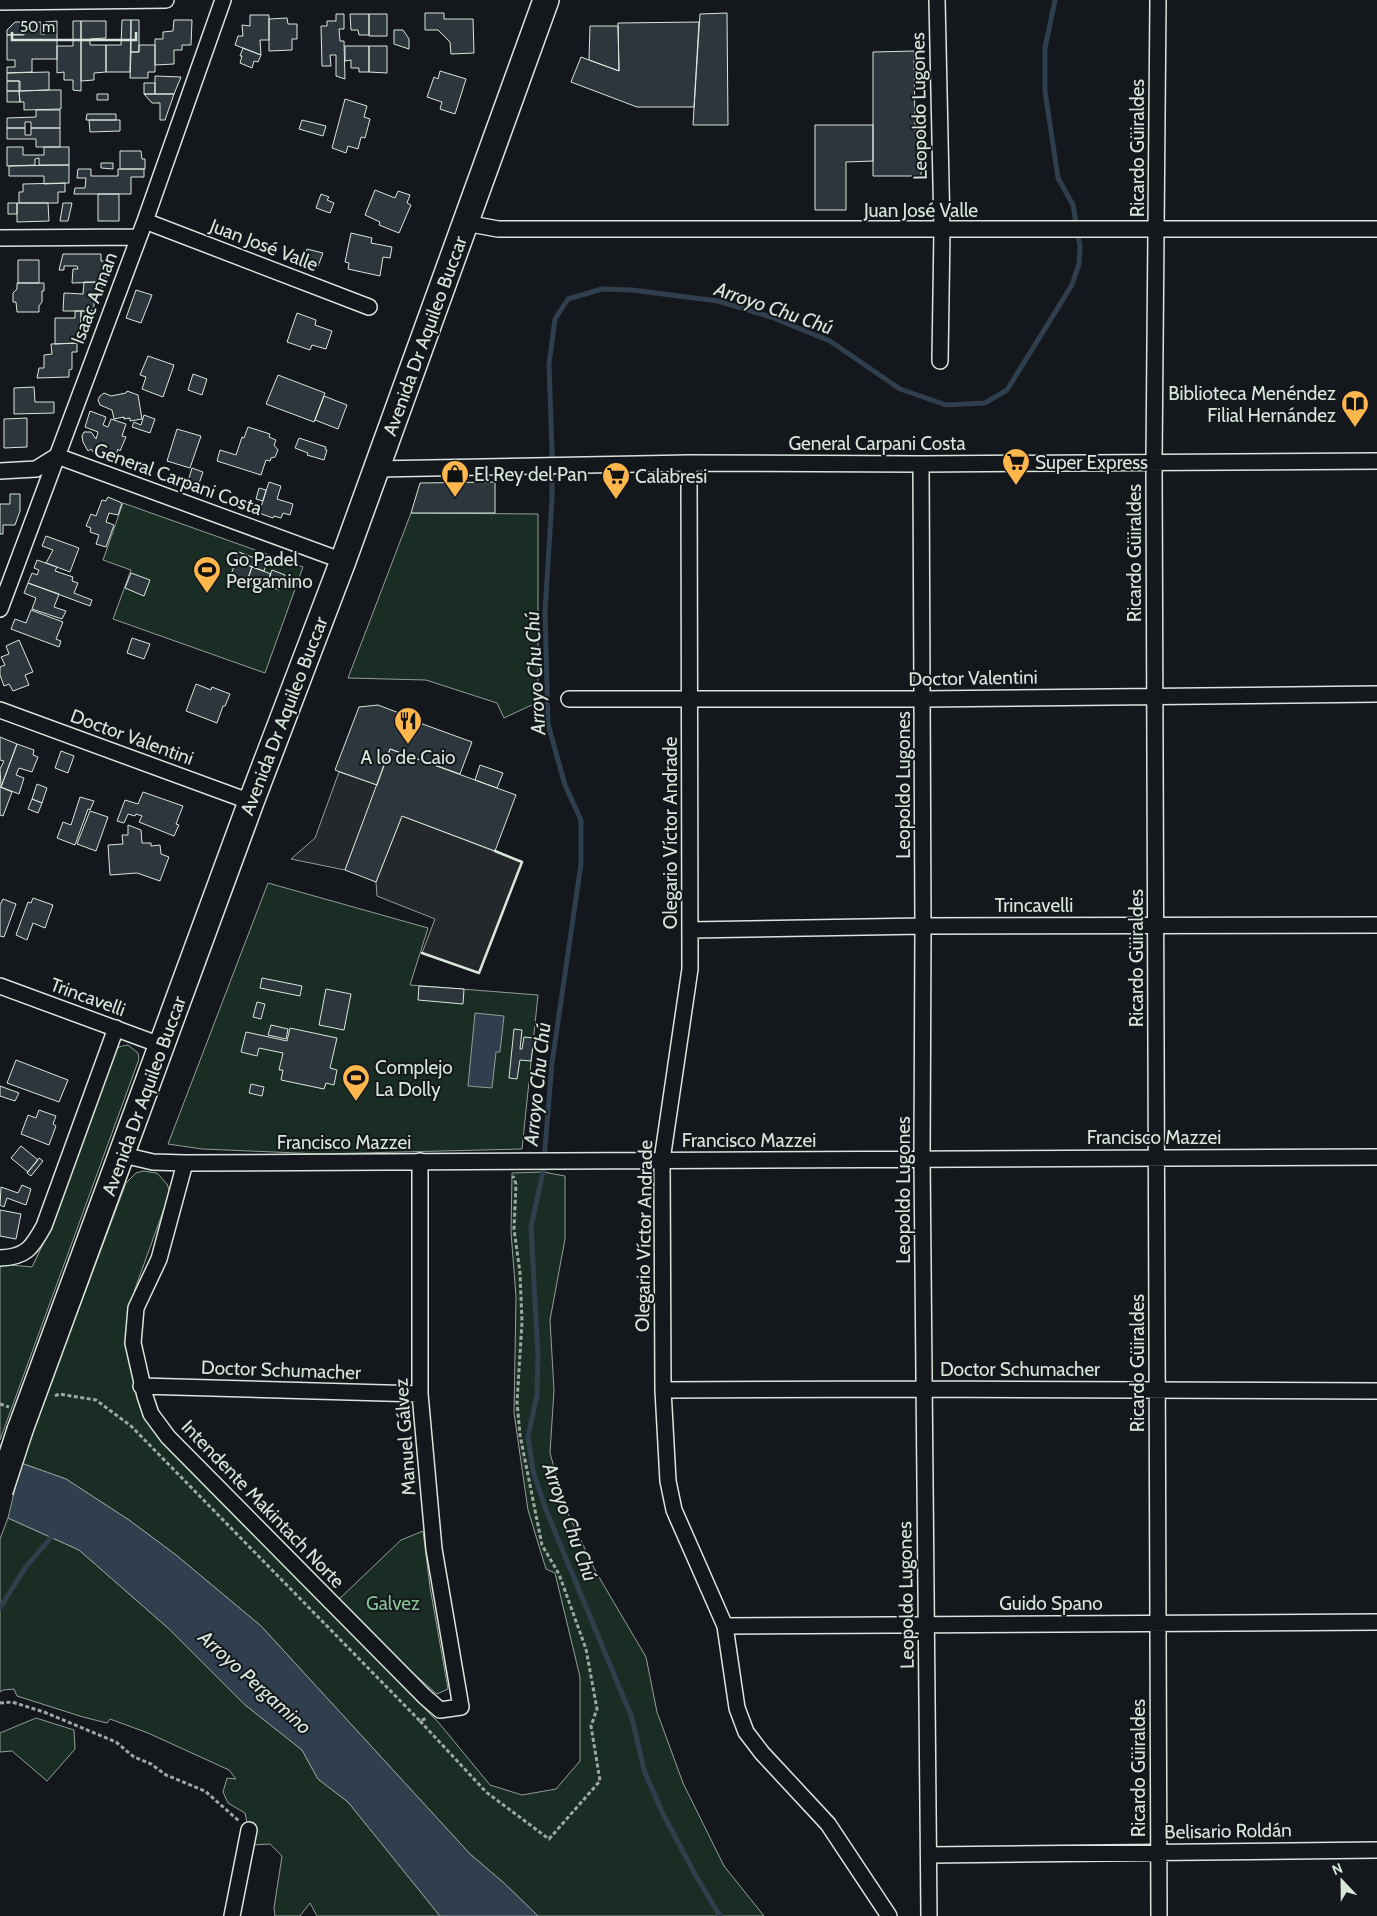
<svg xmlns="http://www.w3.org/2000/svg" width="1377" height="1916" viewBox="0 0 1377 1916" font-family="Cabin,sans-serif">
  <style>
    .green { fill: #1a2d24; stroke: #939e99 }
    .parking { fill: #24282b; stroke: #939e99 }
    .water { fill: #2f3f4d; stroke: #939e99 }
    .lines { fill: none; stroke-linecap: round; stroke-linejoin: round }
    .stream { stroke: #2f3f4d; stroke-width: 5 }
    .building { fill: #2c363c; stroke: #d8e6dc }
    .minor-casing { stroke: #d8e6dc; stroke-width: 18 }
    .trunk-casing { stroke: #d8e6dc; stroke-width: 28 }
    .path { stroke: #9da8a2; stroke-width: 3; stroke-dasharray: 4 2.5; stroke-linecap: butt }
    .minor { stroke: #14181c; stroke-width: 15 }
    .trunk { stroke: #14181c; stroke-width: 25 }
    .trunk-bridge-casing { stroke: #d8e6dc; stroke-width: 28; stroke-linecap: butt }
    .trunk-bridge { stroke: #14181c; stroke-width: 25 }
    .wall { stroke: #d8e6dc; stroke-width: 2.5 }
    .labels { text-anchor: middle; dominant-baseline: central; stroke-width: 4; stroke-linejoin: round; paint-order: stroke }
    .street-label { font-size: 19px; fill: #d8e6dc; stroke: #14181c }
    .poi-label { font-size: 19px; fill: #d8e6dc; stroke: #14181c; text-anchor: start }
    .park-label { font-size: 19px; fill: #8ac095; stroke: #14181c }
    .water-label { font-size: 20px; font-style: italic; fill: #d8e6dc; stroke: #14181c }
  </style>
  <rect width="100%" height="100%" fill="#14181c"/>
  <path class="green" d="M123,503L303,567L265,673L113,619L131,570L103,560Z
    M411,513L538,514V702L504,718L497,703L426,680L348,678Z
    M268,883L428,928L410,985L538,995L522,1149L321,1154L202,1149L168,1144Z
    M128,1045L138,1053L139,1059L0,1440V1264L32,1267L43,1244L109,1057C114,1049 118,1046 128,1045Z
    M143,1171L157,1173L167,1184L170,1192L135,1289L127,1329L131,1371L146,1413L171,1448L439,1723L490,1785L522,1795L556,1789L580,1761V1677L555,1573L546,1569L528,1510L514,1413L516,1297L511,1232L512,1173L543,1172L565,1176V1239L550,1320L554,1390L550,1453L566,1509L596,1572L646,1657L657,1712L683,1783L724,1866L764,1916H538L505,1884L470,1854L261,1626L176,1555L129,1520L66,1479L21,1463L126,1183L136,1173Z
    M8,1518L79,1550L168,1628L244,1704L302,1750L318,1779L348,1802L440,1916H317L310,1903L300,1916H275L274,1908L282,1856L270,1844L252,1845L245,1813L228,1803L223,1792L227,1778L236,1779L229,1770L148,1733L110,1719L107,1723L83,1717L17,1696L14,1689L3,1690L0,1692V1539Z
    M423,1531L430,1587L448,1689L437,1694L334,1604L401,1540Z
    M36,1718L74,1730L75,1749L47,1781L12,1751L0,1752V1733Z"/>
  <path class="parking" d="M339,772L377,785L345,870L291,859L315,838Z
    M402,816L522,862L479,973L422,953L435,919L377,896L376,882Z"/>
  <path class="water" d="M475,1013L504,1016L500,1052H496L492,1088L468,1086Z
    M21,1463L66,1479L129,1520L176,1555L261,1626L470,1854L505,1884L538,1916H440L348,1802L318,1779L302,1750L244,1704L168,1628L79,1550L8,1518Z"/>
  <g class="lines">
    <path class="stream" d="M0,1608L25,1568L54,1534
      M720,1916L696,1876L662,1812L644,1770L632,1718L546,1510L533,1471L528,1437L537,1395L538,1357L531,1227L543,1172L552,1063L581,864V820L565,785L548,724L545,612L552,499V450L549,364L555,319L568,299L602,289L632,290L718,301L771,317L830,341L900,389L946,405L985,403L1007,390L1072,285L1079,264L1080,246L1073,205L1058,178L1045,91V48L1055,0"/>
  </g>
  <path class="building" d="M425,13H444V19H473L474,53L451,54L450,42L438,30H425Z
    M727,13L728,125H693L700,14Z
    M336,14H344V29H339L340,41H344L345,79L336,76V55H330L331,66H322L321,26H327V21H336Z
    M350,14H369V35H359L358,30H351Z
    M369,14H387V36H369Z
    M250,15H269V40H260L261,55L235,45L238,36H243L242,25L250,26Z
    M287,18L288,24H297V39H292V50L269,51V19Z
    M122,20H131L130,72H106V45H121Z
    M131,20H139V52H131Z
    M174,20H192L191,45H182V50H174V64L155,65V39H163V32L173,31Z
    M57,21V59H32V72L7,73V67H15V60H7V35H24V22H41V34H45V22Z
    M73,21H81V91L73,90V80H64V72L57,73V46H73Z
    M81,21H106V38L90,39V45H106V72L94,73V80L81,81Z
    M15,22H24V34L7,35V30Z
    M699,22L694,107H637L571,82L581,57L619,71L618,23Z
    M590,26H618L619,71L589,60Z
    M394,30H403L409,39V49L394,44Z
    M139,45H155V72H148V78H130L131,52H139Z
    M345,46H369V72H359V68H351V60L345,61Z
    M369,46H387V73L369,72Z
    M243,48L261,55L258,62L254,61L252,68L240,63L242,56H240Z
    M914,51L915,131L921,130V176H873V52Z
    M440,71L466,79L455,114L440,109L442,102L427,97L434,77L438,79Z
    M49,72V90L20,91V81H7V73Z
    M155,76L181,77L174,94H155Z
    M7,81H19V91H7Z
    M144,83H155V94H144Z
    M49,90H61V109L24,110V102H20L19,91Z
    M7,91H19L20,102H7Z
    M97,94H108V100H97Z
    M144,94H174L165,120H160V103H152Z
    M345,99L367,106L364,117L370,119L365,138L361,137L358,149L348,146L346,153L332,148Z
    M36,110H60V128H31V122H25V128H7V118L36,117Z
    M87,114H116V120H86Z
    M89,120H120V131L90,132Z
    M302,120L326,126L323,136L299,129Z
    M815,125H873V161L846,162V210H815Z
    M7,128H25V135H31V128H60V147H36V139H7Z
    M7,147H23V155H44V147H69V165H39V158L35,159V165L7,166Z
    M120,151H141L142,159H145V169H120Z
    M101,163H113V169L101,168Z
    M69,165V183L44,184V176H9V166Z
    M78,169H91V176H118V169H144V177H131V194H74L75,188H85L86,178H77Z
    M65,183V192H58V203H19V192H23V184Z
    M375,190L395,198L398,191L410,195L407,203L411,205L399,233L379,225L380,222L365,215Z
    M98,194H119V221H98Z
    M321,194L329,197L327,200L334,203L330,213L316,208Z
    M8,203H17V214H8Z
    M17,203H48L49,221L17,222Z
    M63,203H72L68,221H60Z
    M351,233L372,238L371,243L392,247L390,258L383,257L380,276L348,269L349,263L345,262Z
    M307,249L323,253L318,266L303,261Z
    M63,254H101V261H111L104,282L72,283L73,269H78L77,266H64V270H59Z
    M18,260H39V283H18Z
    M84,282H104L100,293H94V311H63L64,293L83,294Z
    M17,283H44V291H42V302L39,306V312H17L16,302H13V293L17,289Z
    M136,290L152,295L141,323L126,318Z
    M75,311H81V343L55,344V318H75Z
    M81,311H94L90,322H81Z
    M297,313L316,320L315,325L332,331L326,349L312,345L310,350L287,342Z
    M77,343V352H72V369L69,370V377L37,378L39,368H44V355L52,354L51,344Z
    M148,356L174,365L163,397L142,389L146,377L140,375Z
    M193,374L207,379L202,395L188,390Z
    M278,375L325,393L314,422L266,404Z
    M34,387L35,402H54V413L14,414V388Z
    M127,391L138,395L142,419L130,421V418L124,419V417L114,419L112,410L100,405L98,400L100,396L104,393L111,396L126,393Z
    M324,396L347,405L338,429L315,420Z
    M90,411L106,417L103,425L108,427L111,419L126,424L122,436L126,437L120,451L118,449L114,460L93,452L91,449L88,451L83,442L82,436L84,432H91L96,439L98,432L85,427Z
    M144,415L155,419L150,433L132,427L134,422L141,425Z
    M27,418V447L4,448V419Z
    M248,427L270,434L269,437L276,440L274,445L278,450L275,457L271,458L270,461L266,460L261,475L217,461L220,450L236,455L242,437L244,438Z
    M177,429L201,436L190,468L167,461Z
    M299,438L326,447L325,449L327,450L324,460L307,455L308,453L295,448Z
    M192,468L203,472L197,489L187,485Z
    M269,482L281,486L277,499L293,504L290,515L283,513L281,518L274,516L273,518L259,513Z
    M495,482V513H411L420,483Z
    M259,488L266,490L263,501L256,499Z
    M10,494H20V511L15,525H3V534H0V504H10Z
    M108,497L122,503L118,515L109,513L106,522L114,525L106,547L96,544L99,535L90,532L91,528L86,526L91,514L96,516L102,500L106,501Z
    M46,536L79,548L70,572L46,563L53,550L42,546Z
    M239,552L267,563L264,571L236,561Z
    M37,560L57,567L55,571L73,577L72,581L78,583L74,593L92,600L90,606L28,583L32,573L37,575L39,570L34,568Z
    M236,561L252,567L246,584L230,577Z
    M252,567L271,574L264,590L246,584Z
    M272,570L285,575L279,590L266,585Z
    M131,573L150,580L144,596L125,588Z
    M28,583L59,594L54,607L66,611L62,619L32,609L36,598L24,593Z
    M31,610L63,622L56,639L61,641L59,647L11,629L15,619L26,623Z
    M132,638L150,644L144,659L127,653Z
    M19,640L33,672L25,675L29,685L13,691L9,684L4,686L0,675V667L5,665L1,657L9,654L6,646Z
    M196,684L211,690L212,687L230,694L225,706H223L217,723L186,711Z
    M378,705L407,716L406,718L472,742L460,774L390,749L377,785L335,770L359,707Z
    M0,737L17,744L1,787L0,769L4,761L0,760Z
    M17,744L34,750L33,755L38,757L32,772L19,768L16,775L24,778L19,794L1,787Z
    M390,749L516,795L495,851L402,816L376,882L345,870Z
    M61,751L74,756L68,773L55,768Z
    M480,765L503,773L497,788L475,780Z
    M37,784L47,788L42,803L32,799Z
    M0,787L12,792L3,816L0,815Z
    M143,792L183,806L176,824L179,825L174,836L139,822L142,816L136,814L135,816L128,814L124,823L117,821L125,800L138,804Z
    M80,797L94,801L90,810L88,809L75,845L57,838L63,822L71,825Z
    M32,799L42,803L38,813L28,809Z
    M90,811L108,817L96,851L77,844Z
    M128,825L141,830L142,843H151V846L160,845L161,854L169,857L160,881L137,873L110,875L108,845L123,844L122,835H128Z
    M33,898L53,905L45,928L33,923L27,940L16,935L28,902L31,903Z
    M3,899L16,904L4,937L0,936V905Z
    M262,978L302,986L300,996L260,988Z
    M419,986L464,989L463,1004L418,1000Z
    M326,989L351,994L344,1030L319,1025Z
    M257,1002L265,1004L261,1019L253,1017Z
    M271,1025L288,1029L286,1039L268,1035Z
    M290,1028L337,1038L330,1068L337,1070L334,1085L326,1083L324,1089L281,1080L283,1070H279L283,1053L259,1048L257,1056L241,1052L246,1032L287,1041Z
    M514,1029L522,1030L520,1049H522L524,1037L534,1038L531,1061L520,1060L517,1079L509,1078Z
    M16,1060L68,1080L59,1102L7,1083Z
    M251,1084L264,1087L262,1096L249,1093Z
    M0,1086L19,1093L15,1101L0,1096Z
    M39,1110L56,1116L53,1124L56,1126L49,1145L21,1134L28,1115L36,1118Z
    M21,1146L38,1160L28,1172L11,1158Z
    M39,1158L43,1161L31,1176L27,1173Z
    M22,1185L31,1189L26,1205L7,1198L4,1207L0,1205L1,1187L18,1193Z
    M0,1210L21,1214L16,1239L0,1236Z"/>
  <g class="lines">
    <defs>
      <path id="minor" d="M937,0L942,230L940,361
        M1158,0L1154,462L1159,1916
        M0,2L166,0
        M145,221L369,307
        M465,223L498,229H1377
        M0,238L138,237
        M57,456L343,561
        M689,463L690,969L662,1160L663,1390L668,1481L674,1510L725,1626L737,1708L746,1732L762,1753L828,1824L889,1916
        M921,464L923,926L922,1158L929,1916
        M376,469L689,463L921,464L1377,461
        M0,471L36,469L57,456
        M0,609L145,221L223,0
        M569,699H923L1377,694
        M0,710L251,802
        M690,930L923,926L1377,925
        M0,986L163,1046
        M123,1155L153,1162L185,1163L1377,1157
        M185,1163L159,1259L136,1308L133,1343L145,1396L151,1414L168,1437L424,1696L440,1710L461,1707L434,1549L420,1394V1161
        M0,1258C26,1257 32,1248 44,1226L116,1028
        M141,1386L420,1394
        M663,1390L924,1389L1377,1391
        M725,1626L1377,1622
        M929,1855L1377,1850
        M232,1916L249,1830"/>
      <path id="trunk" d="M20,1430L251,802L343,561L546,0"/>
    </defs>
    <use href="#minor" class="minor-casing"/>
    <use href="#trunk" class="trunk-casing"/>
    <path class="path" d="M55,1396L59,1394L96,1400L131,1426L420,1721L427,1718
      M0,1404L9,1407
      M0,1703L12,1702L44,1712L116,1742L134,1757L151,1764L166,1775L205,1791L239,1821
      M420,1721L486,1792L549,1839L600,1781L591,1726L597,1709L586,1649L559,1574L542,1545L520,1435L517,1402L522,1322L520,1273L514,1229L516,1184L513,1176"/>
    <use href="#minor" class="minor"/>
    <use href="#trunk" class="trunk"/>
    <defs>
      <path id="trunk-bridge" d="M0,1491L20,1430"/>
    </defs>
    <use href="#trunk-bridge" class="trunk-bridge-casing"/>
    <use href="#trunk-bridge" class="trunk-bridge"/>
    <path class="wall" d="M422,953L479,973L522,862L495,851"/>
  </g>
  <defs>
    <symbol id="library-pin" viewBox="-11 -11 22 30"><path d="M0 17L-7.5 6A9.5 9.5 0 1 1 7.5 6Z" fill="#ffb74d" stroke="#14181c"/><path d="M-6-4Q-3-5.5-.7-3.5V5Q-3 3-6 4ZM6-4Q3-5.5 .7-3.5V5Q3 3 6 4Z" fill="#111"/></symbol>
    <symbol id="supermarket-pin" viewBox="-11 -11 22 30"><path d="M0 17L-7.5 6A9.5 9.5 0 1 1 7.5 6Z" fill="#ffb74d" stroke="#14181c"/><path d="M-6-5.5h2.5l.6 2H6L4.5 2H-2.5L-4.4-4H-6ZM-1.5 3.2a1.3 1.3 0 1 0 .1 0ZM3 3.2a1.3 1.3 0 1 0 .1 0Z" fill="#111"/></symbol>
    <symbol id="shop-pin" viewBox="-11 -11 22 30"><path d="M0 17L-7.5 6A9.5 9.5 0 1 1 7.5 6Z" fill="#ffb74d" stroke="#14181c"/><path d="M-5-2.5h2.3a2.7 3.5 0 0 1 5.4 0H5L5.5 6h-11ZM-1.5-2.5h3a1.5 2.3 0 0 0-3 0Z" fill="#111"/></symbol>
    <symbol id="stadium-pin" viewBox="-11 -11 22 30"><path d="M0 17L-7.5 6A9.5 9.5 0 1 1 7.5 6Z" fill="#ffb74d" stroke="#14181c"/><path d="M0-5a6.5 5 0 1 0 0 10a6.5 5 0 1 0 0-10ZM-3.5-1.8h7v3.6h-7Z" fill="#111"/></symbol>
    <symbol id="restaurant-pin" viewBox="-11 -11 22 30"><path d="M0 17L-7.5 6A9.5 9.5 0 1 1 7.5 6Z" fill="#ffb74d" stroke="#14181c"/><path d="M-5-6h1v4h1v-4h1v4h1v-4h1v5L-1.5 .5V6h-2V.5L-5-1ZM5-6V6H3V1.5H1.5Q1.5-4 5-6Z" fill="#111"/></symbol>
  </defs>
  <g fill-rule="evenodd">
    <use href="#library-pin" x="1339" y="388" width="32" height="43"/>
    <use href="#supermarket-pin" x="1000" y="446" width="32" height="43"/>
    <use href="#shop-pin" x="439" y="458" width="32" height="43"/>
    <use href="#supermarket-pin" x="600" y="460" width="32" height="43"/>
    <use href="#stadium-pin" x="191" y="554" width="32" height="43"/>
    <use href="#restaurant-pin" x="392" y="705" width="32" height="43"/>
    <use href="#stadium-pin" x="340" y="1062" width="32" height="43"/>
  </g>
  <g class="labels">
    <g class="street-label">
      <text transform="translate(919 106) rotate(-91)">Leopoldo Lugones</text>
      <text transform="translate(1137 148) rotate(-90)">Ricardo Güiraldes</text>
      <text x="921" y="210">Juan José Valle</text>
      <text transform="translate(264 245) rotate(21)">Juan José Valle</text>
      <text transform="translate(94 298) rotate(-69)">Isaac Annan</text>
      <text transform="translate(425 336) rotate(-70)">Avenida Dr Aquileo Buccar</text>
      <text x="877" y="443">General Carpani Costa</text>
      <text transform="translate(178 479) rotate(20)">General Carpani Costa</text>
      <text transform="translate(1134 553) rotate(-90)">Ricardo Güiraldes</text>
      <text transform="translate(973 678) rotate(-1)">Doctor Valentini</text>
      <text transform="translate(284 716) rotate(-69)">Avenida Dr Aquileo Buccar</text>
      <text transform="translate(132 737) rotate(20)">Doctor Valentini</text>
      <text transform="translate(903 785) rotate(-90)">Leopoldo Lugones</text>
      <text transform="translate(670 833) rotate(-90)">Olegario Víctor Andrade</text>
      <text x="1034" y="905">Trincavelli</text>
      <text transform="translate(1136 958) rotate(-90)">Ricardo Güiraldes</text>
      <text transform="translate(88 997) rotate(20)">Trincavelli</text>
      <text transform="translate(144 1096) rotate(-70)">Avenida Dr Aquileo Buccar</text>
      <text x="1154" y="1137">Francisco Mazzei</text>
      <text x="749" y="1140">Francisco Mazzei</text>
      <text x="344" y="1142">Francisco Mazzei</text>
      <text transform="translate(903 1190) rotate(-90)">Leopoldo Lugones</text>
      <text transform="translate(644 1236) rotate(-89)">Olegario Víctor Andrade</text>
      <text transform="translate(1137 1363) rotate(-90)">Ricardo Güiraldes</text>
      <text x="1020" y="1369">Doctor Schumacher</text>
      <text transform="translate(281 1370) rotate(2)">Doctor Schumacher</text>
      <text transform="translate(405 1437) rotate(-94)">Manuel Gálvez</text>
      <text transform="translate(263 1504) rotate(46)">Intendente Makintach Norte</text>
      <text transform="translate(906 1595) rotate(-91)">Leopoldo Lugones</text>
      <text x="1051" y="1603">Guido Spano</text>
      <text transform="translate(1138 1768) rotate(-90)">Ricardo Güiraldes</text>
      <text transform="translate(1228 1831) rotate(-1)">Belisario Roldán</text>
    </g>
    <g class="poi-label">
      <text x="1336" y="393" text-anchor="end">Biblioteca Menéndez<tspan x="1336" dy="22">Filial Hernández</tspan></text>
      <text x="1035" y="462">Super Express</text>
      <text x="474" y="474">El Rey del Pan</text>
      <text x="635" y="476">Calabresi</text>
      <text x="226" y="559">Go Padel<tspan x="226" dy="22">Pergamino</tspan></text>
      <text x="408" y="757" text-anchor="middle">A lo de Caio</text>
      <text x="375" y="1067">Complejo<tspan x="375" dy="22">La Dolly</tspan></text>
    </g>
    <g class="park-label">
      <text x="393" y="1603">Galvez</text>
    </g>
    <g class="water-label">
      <text transform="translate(774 308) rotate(19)">Arroyo Chu Chú</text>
      <text transform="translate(535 673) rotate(-93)">Arroyo Chu Chú</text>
      <text transform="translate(537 1084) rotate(-84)">Arroyo Chu Chú</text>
      <text transform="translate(570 1522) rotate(70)">Arroyo Chu Chú</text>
      <text transform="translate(255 1682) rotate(42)">Arroyo Pergamino</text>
    </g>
  </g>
  <g transform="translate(1342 1881) rotate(338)" stroke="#14181c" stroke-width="4" paint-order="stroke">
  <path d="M0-4L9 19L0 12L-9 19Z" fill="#d8e6dc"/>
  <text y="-8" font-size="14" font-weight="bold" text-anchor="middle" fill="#d8e6dc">N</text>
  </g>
  <path d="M12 32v8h124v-8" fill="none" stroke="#d8e6dc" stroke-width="2.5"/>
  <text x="20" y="32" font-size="15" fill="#d8e6dc" stroke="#14181c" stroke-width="4" paint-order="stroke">50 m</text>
</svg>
